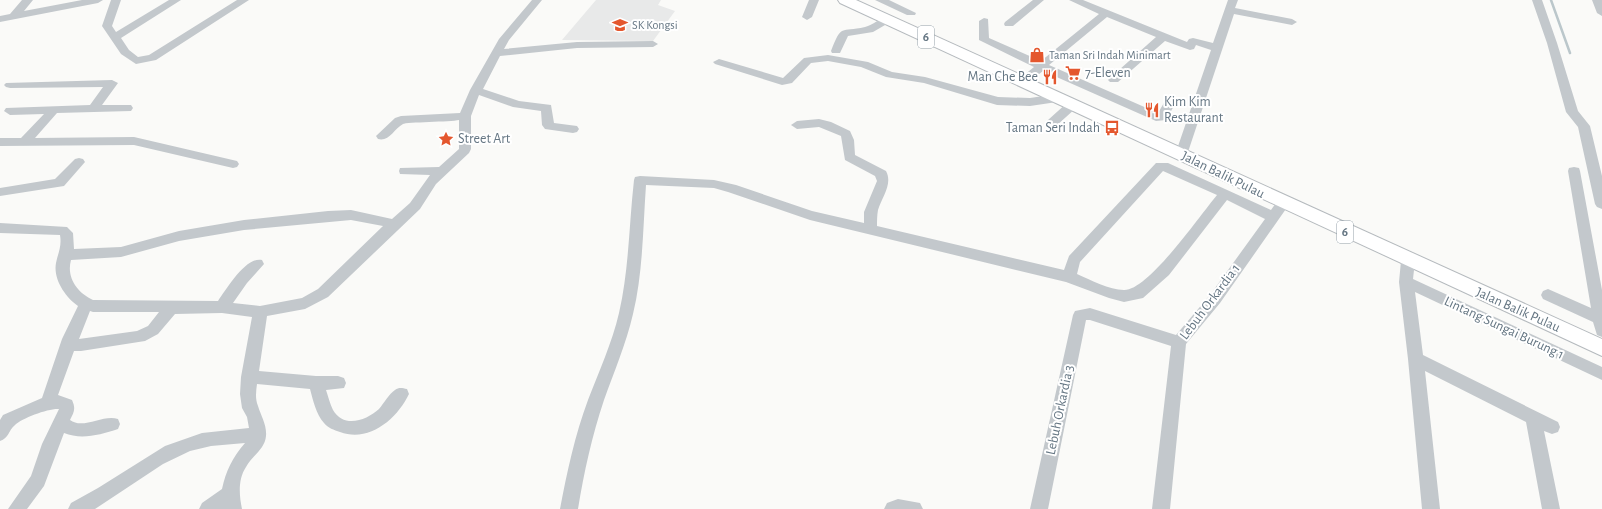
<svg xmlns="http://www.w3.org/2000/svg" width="1602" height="509" viewBox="0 0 1602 509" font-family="'Alegreya Sans',sans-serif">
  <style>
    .built { fill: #e8e9e9 }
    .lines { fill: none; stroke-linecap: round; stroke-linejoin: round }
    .stream { stroke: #bbc7cb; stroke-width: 2.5 }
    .major-casing { stroke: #b5babe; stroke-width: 2 }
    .minor { fill: #c3c8cc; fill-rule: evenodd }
    .major { fill: #fff; fill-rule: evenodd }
    .labels { text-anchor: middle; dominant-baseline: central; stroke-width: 4; stroke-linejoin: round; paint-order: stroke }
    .far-poi-label { font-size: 12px; fill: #657683; stroke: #fff; text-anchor: start }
    .shield { fill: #fff; stroke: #939fa8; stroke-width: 1 }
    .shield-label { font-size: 13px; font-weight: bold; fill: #657683 }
    .poi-label { font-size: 14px; fill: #657683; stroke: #fff; text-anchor: start }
    .street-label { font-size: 14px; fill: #657683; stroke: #fff }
  </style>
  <rect width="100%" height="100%" fill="#fafaf8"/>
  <path class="built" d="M596,0H661L658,5L675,11L653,41L562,40Z"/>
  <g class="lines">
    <path class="stream" d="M1551,0L1570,53"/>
    <defs>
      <path id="major" d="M838,0H856L1602,339V356L840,3Z"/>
    </defs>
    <use href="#major" class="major-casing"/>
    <path class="minor" d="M22,0H33L24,11L82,0H103L98,3L0,22V16L10,14Z
      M111,0H121L112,26L116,32L169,0H181L121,38L129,50L138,57L149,55L237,0H249L156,60L136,64L121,54L102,26Z
      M532,0H542L509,40L504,49L577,42L653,41L658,44L653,47L577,48L500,56L483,89L519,101L551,105L554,123L577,126L579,129L577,132L573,133L545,129L542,125L541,111L513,107L479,95L471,116V149L469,153L436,184L420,209L328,297L305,309L267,316L259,371L316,376H338L344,378L346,383L344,388L326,390C328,396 330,404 333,410C344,429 367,420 379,409C384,403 389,394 395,390C399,387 402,388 407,389L409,394C397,419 369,443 340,432C334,430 328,428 324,423C316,414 313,400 310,389L257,384C256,391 255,399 258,406C261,416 267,425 266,436C265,449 252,456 246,467C238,479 239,495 242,509H199L202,503L222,489C226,471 232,458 245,443L211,446L190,451L163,464L95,509H68L71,503L98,488L165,446L202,433L249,428L247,417L242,408L240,394L241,377L252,317L222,313L175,314L158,334L145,341L81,351H74L58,395L72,400C76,409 74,412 70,420C83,430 103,414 118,419L120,424L118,429C100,435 81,440 64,433L44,486L27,509H8L31,476L42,444L59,409C49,408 22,418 15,425C8,431 9,438 0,441V420L3,415L42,398L62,339L78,306C65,297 53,279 56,263C58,253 62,246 60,235L0,233V223L67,227L73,233L74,249L121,247L179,231L244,220L328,211L351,210L392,219L410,203L430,175L400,174L399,171L400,168L439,167L459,149V120C451,122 406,122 403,124C394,129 389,142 378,139L376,136L395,118L401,116L460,113L470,90L499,39ZM351,220L383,226L318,289L302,298L260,306L233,303L247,283L264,264L262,260C246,256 226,290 218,301L93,300C78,293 66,278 71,260L121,257L179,241L244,230ZM90,311L93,312H159L148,326L137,331L79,339Z
      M809,0H819L812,17L807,20L802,17Z
      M875,0H889L916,13L915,15H907Z
      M1033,0H1044L1013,26H1005L1004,24L1005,22Z
      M1069,0H1083L1187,42L1189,39L1193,38L1213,43L1228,0H1238L1235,8L1292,19L1297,22L1292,25L1234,14L1187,155L1185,158H1177L1175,155L1211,50L1196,45L1194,49L1190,50L1165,41L1118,82H1110L1108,80L1110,78L1156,37L1107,17L1049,65L1158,113L1165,101H1173L1175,104L1166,120L1156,121L1043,71L1026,84H1018L1016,82L1018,80L1034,67L979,40V21L984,18L988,19L989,38L1041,61L1099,14Z
      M1532,0H1542L1557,43L1578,111L1590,126L1602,176V209L1597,207L1595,204L1578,127L1566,112L1547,43Z
      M1592,0H1602V16L1597,13Z
      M888,16L892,17L893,19L892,21L873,32L848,36L840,53H832L831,51C842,23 840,33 865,27C873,25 880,18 888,16Z
      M828,55L868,62L892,72L925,77L998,97L1030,98L1057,94L1063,98L1057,102L1030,106L997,105L924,83L886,77L861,67L828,61L811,63L792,83L782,85L715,64L713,62L719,59L783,78L804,58Z
      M112,80L118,83L102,105H131L133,108L131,111L57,113L35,138L134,137L237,161L239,164L237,167L233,168L134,145L0,146V138H21L44,114L10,115L4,111L6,108L90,105L103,87L10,88L6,87L4,85L6,83Z
      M1072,101L1076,102L1078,105L1076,108L1056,126H1048L1046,123L1048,120L1068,102Z
      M819,119L831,122L850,131L854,140L855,155L886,171C893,184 882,197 878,210C877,215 877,221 877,226L1064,270L1069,256L1156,163H1168L1271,210L1278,200H1288L1290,203L1288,206L1220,303L1186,344L1170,509H1152L1171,346L1090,320H1086L1048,509H1030L1073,315L1075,311L1090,308L1176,335L1210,295L1265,219L1227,200L1169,275L1143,298L1124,302L1109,298L1066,282L810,220L728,192L714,188L646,185C643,227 643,273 633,314C626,344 614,372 604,400C592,436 584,472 578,509H560C567,472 575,435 588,400C599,371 612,343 619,313C629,270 629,224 634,180L635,177L640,176L714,180L736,185L812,211L864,223V212L877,181L875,176L845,160L841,136L819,127L797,129L791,125L797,121ZM1163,171L1217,195C1201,214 1148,291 1124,290C1109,290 1091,280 1077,274L1080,262Z
      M79,158L83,159L85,162L64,186L0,196V188L55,179L75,159Z
      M1574,167L1579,168L1580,171L1602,290V337L1597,335L1593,322L1543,299L1541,295L1543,291L1548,289L1591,308L1568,171L1569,168Z
      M1408,256L1413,257L1415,261L1413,279L1602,367V380L1415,292L1423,355L1558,422L1560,427L1558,432L1552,434L1544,431L1560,509H1542L1526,422L1425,371L1440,509H1422L1408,359L1399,282L1401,261L1403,257Z
      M898,499L920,503L923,509H884L887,503Z"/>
    <use href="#major" class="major"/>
  </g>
  <defs>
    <symbol id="school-bare" viewBox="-9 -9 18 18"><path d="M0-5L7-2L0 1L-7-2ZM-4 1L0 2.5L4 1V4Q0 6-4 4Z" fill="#e4572e" stroke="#fff" stroke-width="2.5" paint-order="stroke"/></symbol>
    <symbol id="shop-bare" viewBox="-9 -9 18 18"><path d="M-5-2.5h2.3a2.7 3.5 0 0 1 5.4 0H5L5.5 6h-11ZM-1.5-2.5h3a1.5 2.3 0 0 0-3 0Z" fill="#e4572e" stroke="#fff" stroke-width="2.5" paint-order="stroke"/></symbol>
    <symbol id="supermarket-bare" viewBox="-9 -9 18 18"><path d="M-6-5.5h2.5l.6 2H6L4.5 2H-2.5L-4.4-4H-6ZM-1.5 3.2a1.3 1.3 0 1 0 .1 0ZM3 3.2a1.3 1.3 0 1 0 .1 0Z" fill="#e4572e" stroke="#fff" stroke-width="2.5" paint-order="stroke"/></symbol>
    <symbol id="restaurant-bare" viewBox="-9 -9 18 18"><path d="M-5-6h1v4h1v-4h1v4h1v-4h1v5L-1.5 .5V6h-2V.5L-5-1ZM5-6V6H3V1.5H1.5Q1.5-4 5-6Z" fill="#e4572e" stroke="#fff" stroke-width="2.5" paint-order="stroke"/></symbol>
    <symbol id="bus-bare" viewBox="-9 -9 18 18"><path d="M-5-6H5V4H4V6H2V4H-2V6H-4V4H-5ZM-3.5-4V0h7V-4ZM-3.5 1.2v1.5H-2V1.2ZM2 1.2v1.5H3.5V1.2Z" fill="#e4572e" stroke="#fff" stroke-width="2.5" paint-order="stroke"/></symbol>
    <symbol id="sight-bare" viewBox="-9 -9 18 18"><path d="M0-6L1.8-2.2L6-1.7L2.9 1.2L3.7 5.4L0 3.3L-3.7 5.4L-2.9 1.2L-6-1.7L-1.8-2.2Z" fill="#e4572e" stroke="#fff" stroke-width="2.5" paint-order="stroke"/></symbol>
  </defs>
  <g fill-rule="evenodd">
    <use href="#school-bare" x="609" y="14" width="22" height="22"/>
    <use href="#shop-bare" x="1026" y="44" width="22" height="22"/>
    <use href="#supermarket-bare" x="1062" y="62" width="22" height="22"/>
    <use href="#restaurant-bare" x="1039" y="66" width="22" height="22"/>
    <use href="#restaurant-bare" x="1141" y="99" width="22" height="22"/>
    <use href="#bus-bare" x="1101" y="117" width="22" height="22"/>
    <use href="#sight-bare" x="435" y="128" width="22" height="22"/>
  </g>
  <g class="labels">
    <g class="far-poi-label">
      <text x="632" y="25">SK Kongsi</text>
      <text x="1049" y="55">Taman Sri Indah Minimart</text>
    </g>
    <g class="shield">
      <rect x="918" y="26" width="16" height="22" rx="3"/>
      <rect x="1337" y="221" width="16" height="22" rx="3"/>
    </g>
    <g class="shield-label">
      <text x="926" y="37">6</text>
      <text x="1345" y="232">6</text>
    </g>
    <g class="poi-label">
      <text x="1085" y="73">7-Eleven</text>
      <text x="1038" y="77" text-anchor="end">Man Che Bee</text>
      <text x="1164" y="102">Kim Kim<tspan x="1164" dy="16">Restaurant</tspan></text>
      <text x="1100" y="128" text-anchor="end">Taman Seri Indah</text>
      <text x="458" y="139">Street Art</text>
    </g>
    <g class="street-label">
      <text transform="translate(1223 175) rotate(26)">Jalan Balik Pulau</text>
      <text transform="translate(1210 302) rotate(-53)">Lebuh Orkardia 1</text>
      <text transform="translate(1518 310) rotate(24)">Jalan Balik Pulau</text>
      <text transform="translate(1504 328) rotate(25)">Lintang Sungai Burung 1</text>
      <text transform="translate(1060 410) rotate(-78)">Lebuh Orkardia 3</text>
    </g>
  </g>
</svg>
